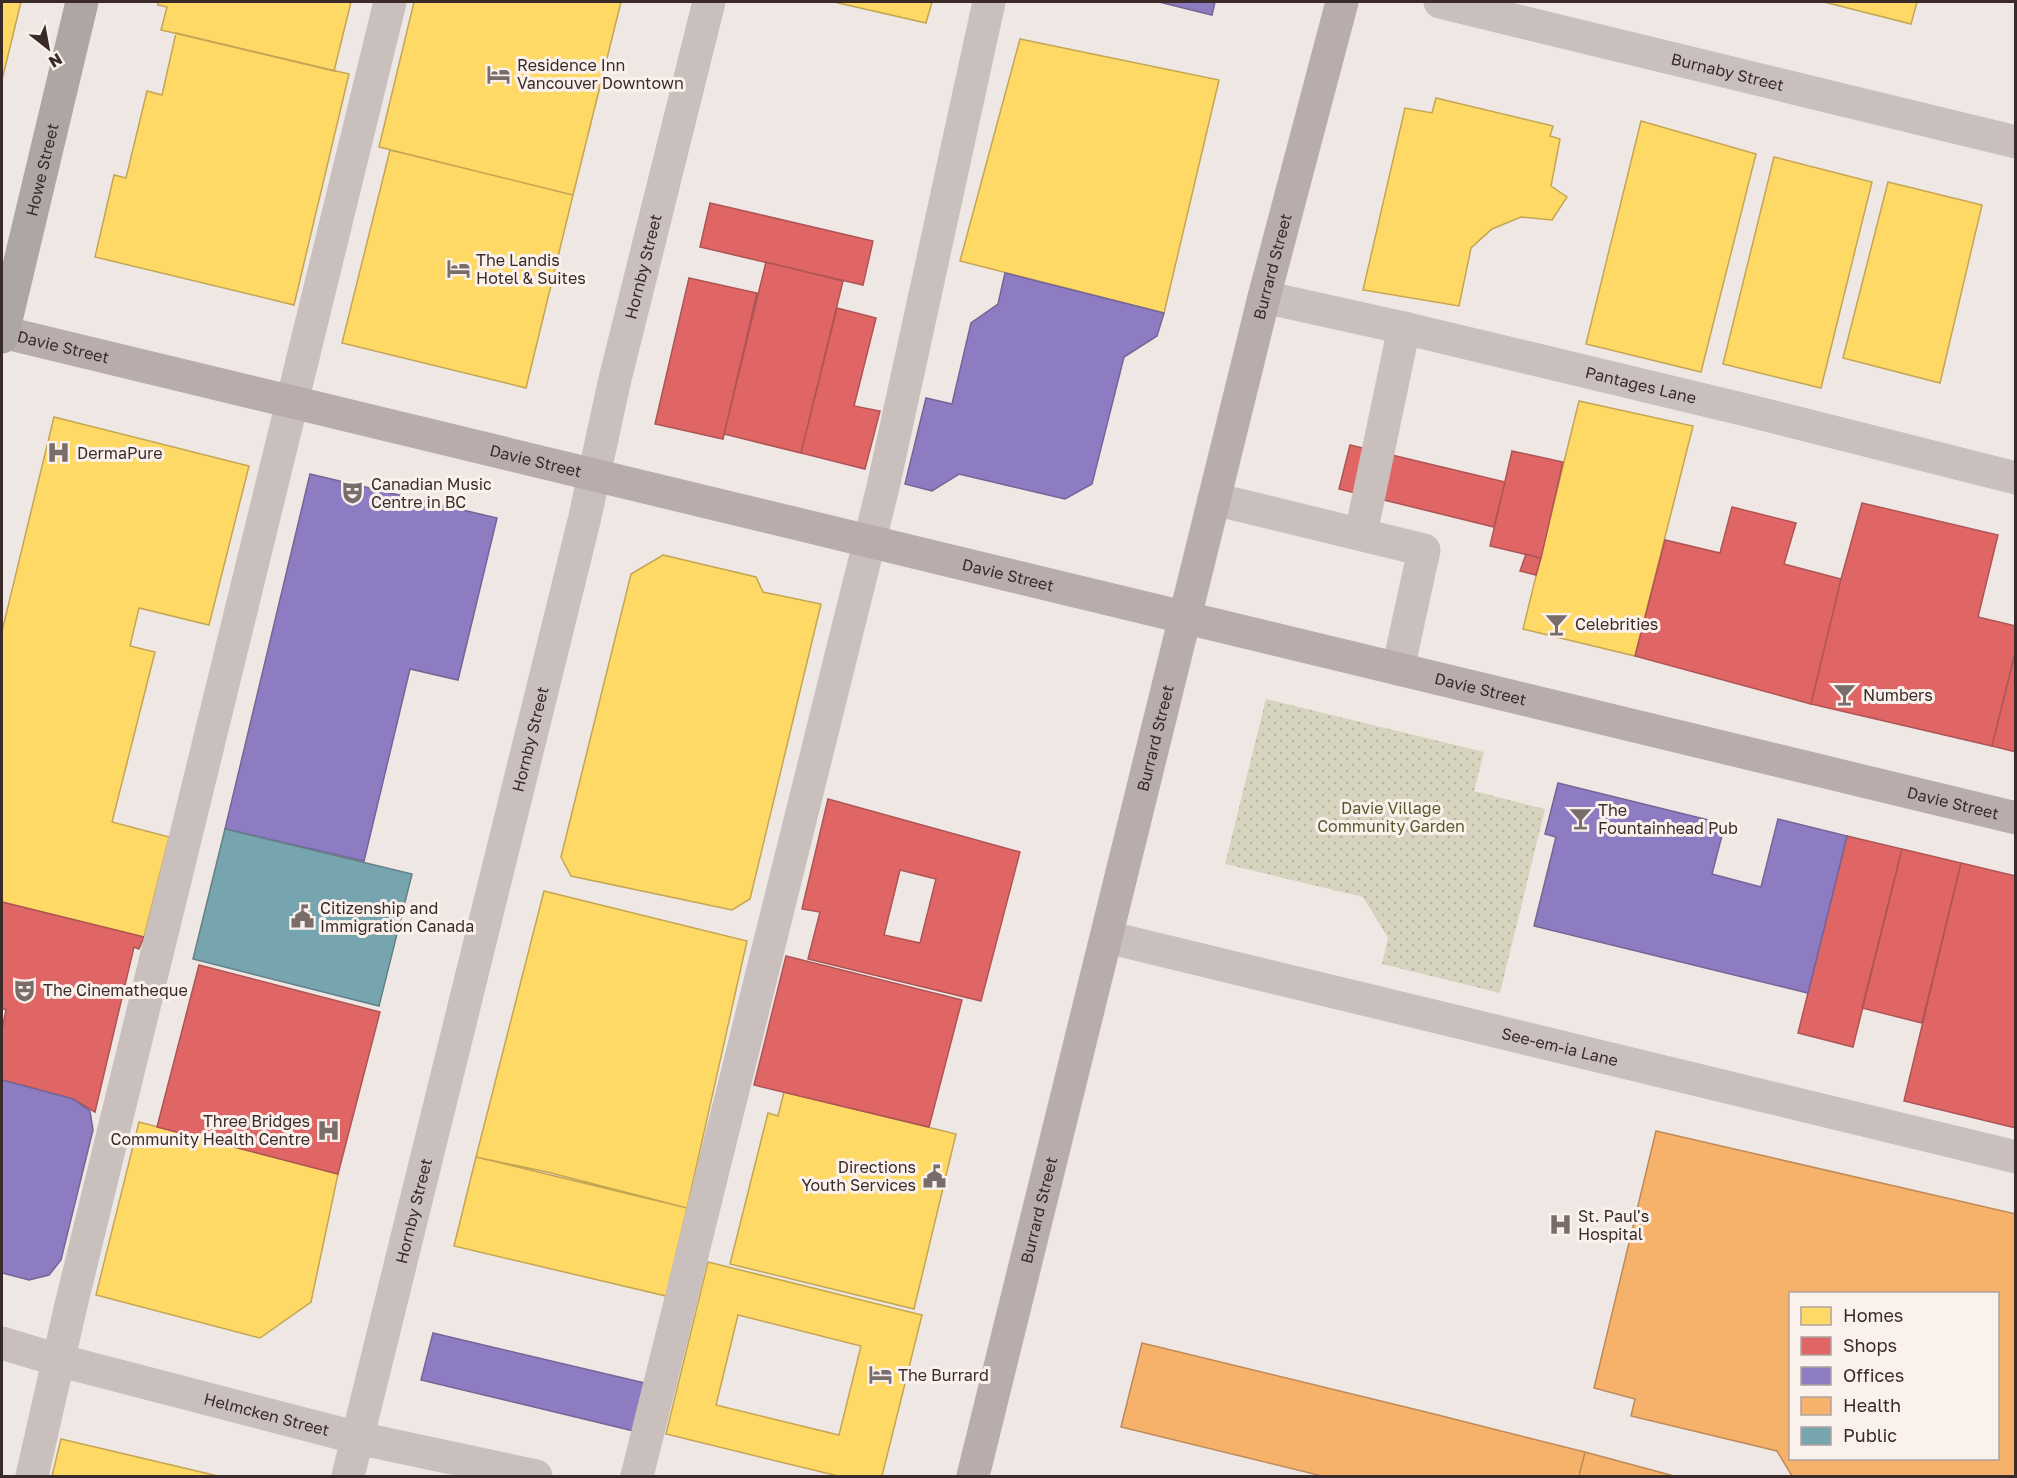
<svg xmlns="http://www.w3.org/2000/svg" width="2017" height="1478" viewBox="0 0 2017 1478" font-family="'Golos Text',sans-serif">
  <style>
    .garden { fill: url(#garden-dots) }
    .homes { fill: #ffd966; stroke: #c4a554; stroke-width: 1.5; fill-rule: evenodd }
    .shops { fill: #e06666; stroke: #ae5454; stroke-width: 1.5; fill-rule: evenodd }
    .offices { fill: #8e7cc3; stroke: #756495; stroke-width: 1.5 }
    .health { fill: #f6b26b; stroke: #be8a58; stroke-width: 1.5; fill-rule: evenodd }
    .public { fill: #76a5af; stroke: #648087; stroke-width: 1.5 }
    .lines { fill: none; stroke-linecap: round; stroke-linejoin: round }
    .minor { stroke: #c9bfbc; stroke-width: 33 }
    .major { stroke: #b8adab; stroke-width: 33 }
    .highway { stroke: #aea6a3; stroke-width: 33 }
    .labels { text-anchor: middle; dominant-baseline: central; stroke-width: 6; stroke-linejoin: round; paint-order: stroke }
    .poi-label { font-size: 16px; fill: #3a2b2a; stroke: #fbf1ec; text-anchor: start }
    .street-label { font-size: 16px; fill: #3a2b2a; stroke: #fbf1ec }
    .park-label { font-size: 16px; fill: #545a2c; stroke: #fbf1ec }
  </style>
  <defs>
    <pattern id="garden-dots" width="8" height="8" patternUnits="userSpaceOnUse" patternTransform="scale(1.5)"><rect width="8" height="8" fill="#d6d4be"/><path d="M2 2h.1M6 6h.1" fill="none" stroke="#b8b6a3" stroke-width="1.8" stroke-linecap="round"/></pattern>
  </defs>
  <rect width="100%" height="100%" fill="#efe7e4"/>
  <path class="garden" d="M1266,699L1484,752L1474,791L1545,809L1500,993L1382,964L1388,938L1363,897L1225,864Z"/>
  <path class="homes" d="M2,2H21L2,80Z
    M158,2H351L334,71L161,30L167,7L158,5Z
    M414,2H621L573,195L379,147Z
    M834,2H932L926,23Z
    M1824,2H1917L1911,24Z
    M176,33L349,74L294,305L95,257L114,175L126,178L147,91L162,95Z
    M1020,39L1219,80L1164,313L960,261Z
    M1436,98L1553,126L1550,136L1560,139L1551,186L1567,197L1552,220L1521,217L1492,229L1471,248L1459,306L1363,290L1405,108L1432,113Z
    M1641,121L1756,154L1701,372L1586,344Z
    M390,150L573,195L526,388L342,343Z
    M1774,157L1872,182L1821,388L1723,364Z
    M1888,182L1982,205L1940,383L1843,358Z
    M1579,401L1693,426L1635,656L1523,629Z
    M54,417L249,466L209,625L139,608L130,646L155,652L112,822L169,837L144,937L2,902V631Z
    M663,555L756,577L763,592L821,604L750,899L732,910L571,876L561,857L631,574Z
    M544,891L747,941L687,1208L547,1172L476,1157Z
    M784,1092L956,1134L914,1309L730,1264L768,1113L778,1116Z
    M139,1122L338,1174L311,1302L260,1338L96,1295Z
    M476,1157L687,1208L666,1296L454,1246Z
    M708,1262L922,1315L882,1476H838L666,1434ZM738,1315L861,1346L839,1435L716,1405Z
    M61,1439L218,1476H52Z"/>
  <path class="shops" d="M710,203L873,241L863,285L700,247Z
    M766,262L843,281L801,453L724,434Z
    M689,278L757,293L723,439L655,424Z
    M837,308L876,318L854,406L880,411L865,469L801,453Z
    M1350,445L1505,482L1494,527L1339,489Z
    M1512,451L1563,462L1541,558L1490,546Z
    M1862,503L1998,535L1978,617L2016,626V649L1992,746L1811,704L1841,579Z
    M1732,507L1796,523L1784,564L1841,579L1811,704L1635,656L1665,540L1720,553Z
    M1526,554L1541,558L1536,575L1520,571Z
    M2016,649V752L1992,746Z
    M828,799L1020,852L981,1001L808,959L820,912L802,909ZM900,870L936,879L920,943L884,935Z
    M1847,836L1902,849L1853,1047L1798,1033Z
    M1902,849L1961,863L1922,1023L1862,1008Z
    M1961,863L2016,876V1128L1904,1101Z
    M2,902L144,937L139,949L134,947L95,1112L73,1099L2,1080V1029L6,1010L2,1008Z
    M786,956L962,1000L929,1127L754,1085Z
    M199,965L380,1012L338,1174L157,1127Z"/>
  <path class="offices" d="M1159,2H1215L1212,15Z
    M1005,273L1164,313L1157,336L1124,357L1092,484L1065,499L959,474L932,491L905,484L926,398L952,404L971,323L998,304Z
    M310,474L497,518L458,680L410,669L364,861L225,829Z
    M1558,783L1725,824L1712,874L1761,887L1778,819L1847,836L1808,993L1534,926L1556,837L1545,834Z
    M2,1080L73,1099L90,1111L93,1130L61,1260L49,1275L29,1280L2,1273Z
    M433,1333L645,1383L634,1431L421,1380Z"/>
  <path class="health" d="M1656,1131L2016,1214V1476H1792L1777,1451L1631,1416L1635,1399L1594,1388ZM1790,1294H1998V1458H1790Z
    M1142,1343L1426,1412L1585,1452L1579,1476H1322L1121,1427Z
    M1585,1452L1674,1476H1579Z"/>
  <path class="public" d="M225,829L412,874L379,1006L193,959Z"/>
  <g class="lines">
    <g class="minor">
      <path id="s1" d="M1440,2L2016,142"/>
      <path id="s2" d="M1264,297L1404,328L1750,411L2016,478"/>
      <path d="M1214,499L1424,550L1398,669"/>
      <path d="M1361,533L1404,328"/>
      <path id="s3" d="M1107,937L2016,1157"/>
      <path id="s4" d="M2,1343L58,1360L358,1438L536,1476"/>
      <path d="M32,1476L71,1305L390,2"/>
      <path id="s5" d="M348,1476L584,521L615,379L709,2"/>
      <path d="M637,1476L883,487L989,2"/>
    </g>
    <g class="major">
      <path id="s6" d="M2,332L2016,818"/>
      <path id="s7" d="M973,1476L1264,297L1342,2"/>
    </g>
    <path class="highway" id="s8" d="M2,337L82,2"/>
  </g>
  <defs>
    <symbol id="hotel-bare" viewBox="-9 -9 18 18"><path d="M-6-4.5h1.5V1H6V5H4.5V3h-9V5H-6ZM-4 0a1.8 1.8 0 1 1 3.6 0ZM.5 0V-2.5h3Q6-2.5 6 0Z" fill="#796d6b" stroke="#fbf1ec" stroke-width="2.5" paint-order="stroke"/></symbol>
    <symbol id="hospital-bare" viewBox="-9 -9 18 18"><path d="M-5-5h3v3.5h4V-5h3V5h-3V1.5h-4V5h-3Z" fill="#796d6b" stroke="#fbf1ec" stroke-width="2.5" paint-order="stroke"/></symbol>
    <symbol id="theatre-bare" viewBox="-9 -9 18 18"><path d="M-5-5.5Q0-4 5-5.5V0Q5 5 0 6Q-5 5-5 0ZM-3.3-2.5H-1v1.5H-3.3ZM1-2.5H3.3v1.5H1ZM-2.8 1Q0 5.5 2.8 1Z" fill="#796d6b" stroke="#fbf1ec" stroke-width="2.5" paint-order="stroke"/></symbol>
    <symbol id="bar-bare" viewBox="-9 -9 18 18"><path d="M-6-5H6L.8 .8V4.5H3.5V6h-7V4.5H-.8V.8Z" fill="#796d6b" stroke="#fbf1ec" stroke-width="2.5" paint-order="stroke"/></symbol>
    <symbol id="civic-bare" viewBox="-9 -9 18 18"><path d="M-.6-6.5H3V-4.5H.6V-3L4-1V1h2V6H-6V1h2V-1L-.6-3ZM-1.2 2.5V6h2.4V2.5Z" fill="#796d6b" stroke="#fbf1ec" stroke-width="2.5" paint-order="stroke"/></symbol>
  </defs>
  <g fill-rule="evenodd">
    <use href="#hotel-bare" x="482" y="58" width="33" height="33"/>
    <use href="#hotel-bare" x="442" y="252" width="33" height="33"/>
    <use href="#hospital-bare" x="42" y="436" width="33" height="33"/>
    <use href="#theatre-bare" x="336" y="476" width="33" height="33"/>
    <use href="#bar-bare" x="1540" y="608" width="33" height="33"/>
    <use href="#bar-bare" x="1828" y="678" width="33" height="33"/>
    <use href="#bar-bare" x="1564" y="802" width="33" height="33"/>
    <use href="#civic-bare" x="286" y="900" width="33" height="33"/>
    <use href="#theatre-bare" x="8" y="974" width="33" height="33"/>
    <use href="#hospital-bare" x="312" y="1114" width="33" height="33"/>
    <use href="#civic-bare" x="918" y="1160" width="33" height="33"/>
    <use href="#hospital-bare" x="1544" y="1208" width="33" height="33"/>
    <use href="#hotel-bare" x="864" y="1358" width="33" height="33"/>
  </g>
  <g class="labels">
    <g class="poi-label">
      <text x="517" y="65">Residence Inn<tspan x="517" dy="18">Vancouver Downtown</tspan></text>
      <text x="476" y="260">The Landis<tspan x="476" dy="18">Hotel &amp; Suites</tspan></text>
      <text x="77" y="453">DermaPure</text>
      <text x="371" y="484">Canadian Music<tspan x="371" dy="18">Centre in BC</tspan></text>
      <text x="1575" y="624">Celebrities</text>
      <text x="1863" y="695">Numbers</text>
      <text x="1598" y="810">The<tspan x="1598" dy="18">Fountainhead Pub</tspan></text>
      <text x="320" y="908">Citizenship and<tspan x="320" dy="18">Immigration Canada</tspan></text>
      <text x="43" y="990">The Cinematheque</text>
      <text x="310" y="1121" text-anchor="end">Three Bridges<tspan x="310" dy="18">Community Health Centre</tspan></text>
      <text x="916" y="1167" text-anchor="end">Directions<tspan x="916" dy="18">Youth Services</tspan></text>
      <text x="1578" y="1216">St. Paul's<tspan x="1578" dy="18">Hospital</tspan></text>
      <text x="898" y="1375">The Burrard</text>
    </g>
    <g class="street-label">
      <text stroke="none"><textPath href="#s1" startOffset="296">Burnaby Street</textPath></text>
      <text stroke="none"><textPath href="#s8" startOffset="172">Howe Street</textPath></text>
      <text stroke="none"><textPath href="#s5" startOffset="1245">Hornby Street</textPath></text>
      <text stroke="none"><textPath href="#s7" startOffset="1246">Burrard Street</textPath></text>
      <text stroke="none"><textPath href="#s6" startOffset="63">Davie Street</textPath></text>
      <text stroke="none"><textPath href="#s2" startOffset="387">Pantages Lane</textPath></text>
      <text stroke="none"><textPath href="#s6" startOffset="549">Davie Street</textPath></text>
      <text stroke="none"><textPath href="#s6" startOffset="1035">Davie Street</textPath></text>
      <text stroke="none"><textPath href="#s6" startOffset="1521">Davie Street</textPath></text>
      <text stroke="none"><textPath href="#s7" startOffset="760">Burrard Street</textPath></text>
      <text stroke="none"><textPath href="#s5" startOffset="759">Hornby Street</textPath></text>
      <text stroke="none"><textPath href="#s6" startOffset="2007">Davie Street</textPath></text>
      <text stroke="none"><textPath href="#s3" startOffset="466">See-em-ia Lane</textPath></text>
      <text stroke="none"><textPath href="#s7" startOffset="274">Burrard Street</textPath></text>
      <text stroke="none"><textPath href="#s5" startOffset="273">Hornby Street</textPath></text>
      <text stroke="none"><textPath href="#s4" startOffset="274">Helmcken Street</textPath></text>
    </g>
    <g class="park-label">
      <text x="1391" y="808">Davie Village<tspan x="1391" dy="18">Community Garden</tspan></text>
    </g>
  </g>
  <rect width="2017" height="1478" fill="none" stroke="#3a2b2a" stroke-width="6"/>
  <rect x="1789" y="1292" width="210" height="168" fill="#fbf1ec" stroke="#aea29e" stroke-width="1.5"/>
  <rect x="1801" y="1307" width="30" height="18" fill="#ffd966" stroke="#aea29e" stroke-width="1.5"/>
  <text x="1843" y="1322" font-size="18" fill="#3a2b2a">Homes</text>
  <rect x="1801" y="1337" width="30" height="18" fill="#e06666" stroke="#aea29e" stroke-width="1.5"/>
  <text x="1843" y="1352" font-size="18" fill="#3a2b2a">Shops</text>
  <rect x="1801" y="1367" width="30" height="18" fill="#8e7cc3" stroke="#aea29e" stroke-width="1.5"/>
  <text x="1843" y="1382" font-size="18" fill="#3a2b2a">Offices</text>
  <rect x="1801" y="1397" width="30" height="18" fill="#f6b26b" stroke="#aea29e" stroke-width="1.5"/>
  <text x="1843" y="1412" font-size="18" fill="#3a2b2a">Health</text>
  <rect x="1801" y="1427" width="30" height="18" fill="#76a5af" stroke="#aea29e" stroke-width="1.5"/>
  <text x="1843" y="1442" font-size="18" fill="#3a2b2a">Public</text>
  <g transform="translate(48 48) rotate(149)" stroke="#fbf1ec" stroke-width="4.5" paint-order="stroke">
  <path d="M0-4.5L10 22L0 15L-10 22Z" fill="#3a2b2a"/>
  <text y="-9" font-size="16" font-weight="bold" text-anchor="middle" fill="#3a2b2a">N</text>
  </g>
</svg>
